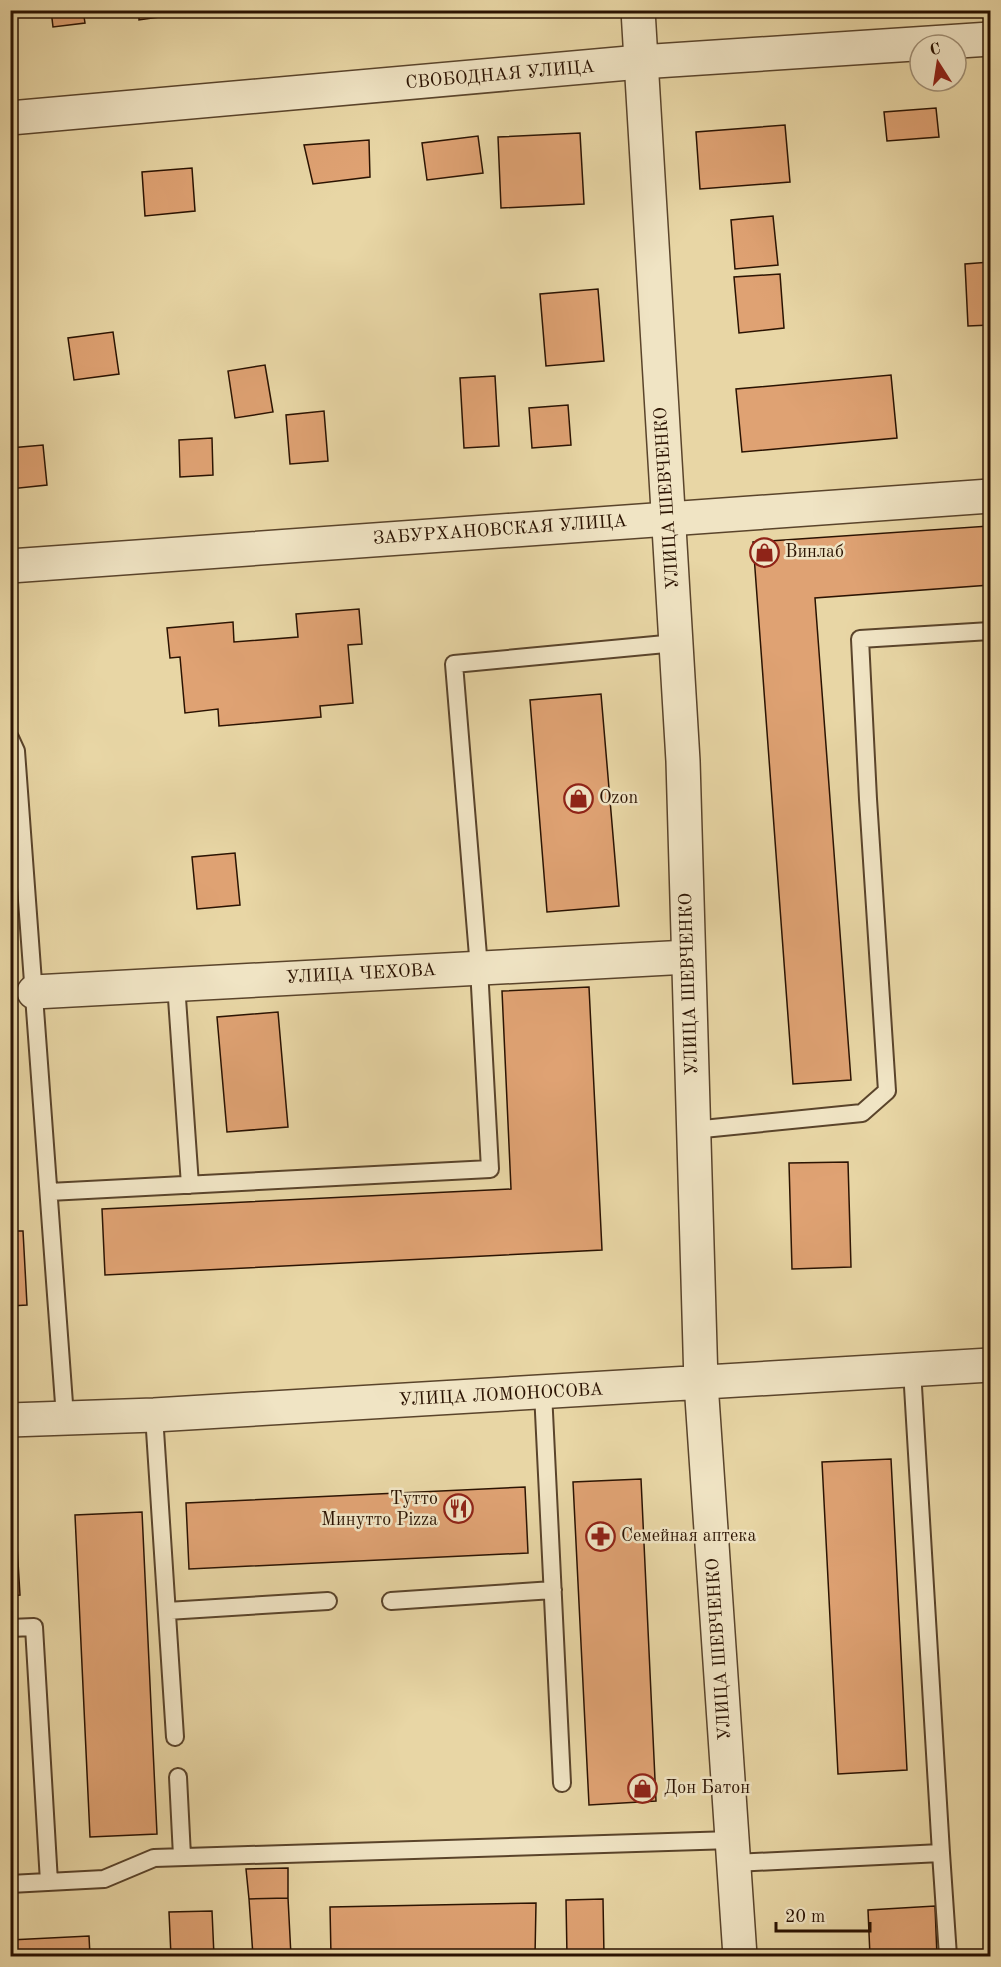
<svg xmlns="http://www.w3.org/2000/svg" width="1001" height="1967" viewBox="0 0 1001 1967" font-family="'Old Standard TT',serif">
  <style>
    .building { fill: #dfa273; stroke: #2b1302; stroke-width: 1.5 }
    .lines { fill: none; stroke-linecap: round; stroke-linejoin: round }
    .service-casing { stroke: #5a442b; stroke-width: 20 }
    .minor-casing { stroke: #5a442b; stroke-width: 36 }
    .tertiary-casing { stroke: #5a442b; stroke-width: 36 }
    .service { stroke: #f0e4c4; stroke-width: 16 }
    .minor { stroke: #f0e4c4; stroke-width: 33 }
    .tertiary { stroke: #f0e4c4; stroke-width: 33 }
    .labels { text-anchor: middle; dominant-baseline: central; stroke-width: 5; stroke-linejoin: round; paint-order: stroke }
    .street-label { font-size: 18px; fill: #2b1302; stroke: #f0e4c4 }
    .poi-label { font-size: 18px; fill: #2b1302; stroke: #f0e4c4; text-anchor: start }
  </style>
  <rect width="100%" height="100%" fill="#e8d6a5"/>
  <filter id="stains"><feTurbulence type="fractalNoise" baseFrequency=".00333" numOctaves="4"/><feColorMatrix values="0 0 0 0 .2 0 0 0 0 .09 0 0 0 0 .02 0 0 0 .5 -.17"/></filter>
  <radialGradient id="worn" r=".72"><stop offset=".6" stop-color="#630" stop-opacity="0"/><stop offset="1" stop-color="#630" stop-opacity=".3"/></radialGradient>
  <path class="building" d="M51,10H83L85,23L53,27Z
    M139,10H167L166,16L139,20Z
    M987,97H990V142Z
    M936,108L939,137L887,141L884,112Z
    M785,125L790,182L700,189L696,132Z
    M580,133L584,204L501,208L498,137Z
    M478,136L483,173L427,180L422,143Z
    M369,140L370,177L313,184L304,145Z
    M192,168L195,211L145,216L142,172Z
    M773,216L778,265L735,269L731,220Z
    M990,262V325L968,326L965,264Z
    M780,274L784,328L739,333L734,277Z
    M598,289L604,361L546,366L540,294Z
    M113,332L119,374L74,380L68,338Z
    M265,365L273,412L235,418L228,371Z
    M891,375L897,438L742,452L736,389Z
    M495,376L499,446L464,448L460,378Z
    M568,405L571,445L532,448L529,408Z
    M324,411L328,461L290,464L286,415Z
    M212,438L213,475L180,477L179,440Z
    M43,445L47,485L10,489V448Z
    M989,526L990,585L815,598L851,1080L793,1084L753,542Z
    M359,609L362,644L348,645L353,703L320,706L321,717L219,726L218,709L185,713L180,657L170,658L167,628L233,622L234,642L298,637L296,614Z
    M601,694L619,906L547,912L530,700Z
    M235,853L240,905L197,909L192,857Z
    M589,987L602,1250L105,1275L102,1209L511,1189L502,991Z
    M278,1012L288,1127L227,1132L217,1017Z
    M848,1162L851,1267L792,1269L789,1163Z
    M10,1231H23L27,1305L10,1306Z
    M891,1459L907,1770L838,1774L822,1462Z
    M641,1479L656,1801L589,1805L573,1482Z
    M525,1487L528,1553L189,1569L186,1503Z
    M142,1512L157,1834L90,1837L75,1515Z
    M16,1529L20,1595L10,1596V1530Z
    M288,1868V1898L249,1899L246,1869Z
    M288,1898L291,1956H253L249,1899Z
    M603,1899L604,1956H567L566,1900Z
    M536,1903L535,1956H331L330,1907Z
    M935,1906L937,1956H870L868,1910Z
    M212,1911L214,1956H171L169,1912Z
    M89,1936L90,1956H10V1940Z"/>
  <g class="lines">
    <defs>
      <path id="service" d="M10,738L16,751L65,1417
        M176,984L190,1185
        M693,1130L862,1113L887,1091L868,799L860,639L990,631
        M49,1192L490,1169L479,968L454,664L676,643
        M543,1392L562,1783
        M154,1415L175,1737
        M391,1601L553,1590
        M167,1611L328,1601
        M10,1628L34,1627L49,1882
        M178,1777L182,1856
        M941,1853L948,1956
        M734,1863L941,1853L912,1370
        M10,1884L104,1879L154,1858L732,1840"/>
      <path id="minor" d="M10,118L640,62L990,39
        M10,566L990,496
        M34,992L688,957"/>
      <path id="tertiary" d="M638,10L683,761L701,1383L740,1956
        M10,1420L154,1415L990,1365"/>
    </defs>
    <use href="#service" class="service-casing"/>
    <use href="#minor" class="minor-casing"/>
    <use href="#tertiary" class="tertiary-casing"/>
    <use href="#service" class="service"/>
    <use href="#minor" class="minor"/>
    <use href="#tertiary" class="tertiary"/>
  </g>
  <defs>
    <symbol id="shop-ring" viewBox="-11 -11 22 22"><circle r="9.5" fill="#f0e4c4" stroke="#8f2418" stroke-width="1.5"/><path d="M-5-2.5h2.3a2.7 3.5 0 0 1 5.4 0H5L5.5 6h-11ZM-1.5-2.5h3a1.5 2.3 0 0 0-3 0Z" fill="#8f2418"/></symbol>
    <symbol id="restaurant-ring" viewBox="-11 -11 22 22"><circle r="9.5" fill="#f0e4c4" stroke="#8f2418" stroke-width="1.5"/><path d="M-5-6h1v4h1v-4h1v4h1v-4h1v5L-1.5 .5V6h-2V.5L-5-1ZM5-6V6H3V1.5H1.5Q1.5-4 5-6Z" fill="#8f2418"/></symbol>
    <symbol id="pharmacy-ring" viewBox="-11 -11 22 22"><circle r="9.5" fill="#f0e4c4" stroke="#8f2418" stroke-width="1.5"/><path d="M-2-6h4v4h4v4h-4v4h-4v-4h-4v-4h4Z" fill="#8f2418"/></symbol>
  </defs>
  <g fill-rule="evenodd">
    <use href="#shop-ring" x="748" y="536" width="33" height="33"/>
    <use href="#shop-ring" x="562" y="782" width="33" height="33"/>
    <use href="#restaurant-ring" x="442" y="1492" width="33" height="33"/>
    <use href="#pharmacy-ring" x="584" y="1520" width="33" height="33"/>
    <use href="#shop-ring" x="626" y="1772" width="33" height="33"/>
  </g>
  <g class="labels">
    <g class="street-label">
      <text transform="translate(500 75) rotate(-5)">СВОБОДНАЯ УЛИЦА</text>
      <text transform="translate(667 498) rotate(-94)">УЛИЦА ШЕВЧЕНКО</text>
      <text transform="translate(500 530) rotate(-4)">ЗАБУРХАНОВСКАЯ УЛИЦА</text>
      <text transform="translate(361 974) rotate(-3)">УЛИЦА ЧЕХОВА</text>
      <text transform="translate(689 984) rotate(-92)">УЛИЦА ШЕВЧЕНКО</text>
      <text transform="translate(501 1395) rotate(-3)">УЛИЦА ЛОМОНОСОВА</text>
      <text transform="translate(719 1649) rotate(-94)">УЛИЦА ШЕВЧЕНКО</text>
    </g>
    <g class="poi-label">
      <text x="785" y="552">Винлаб</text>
      <text x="599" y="798">Ozon</text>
      <text x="438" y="1499" text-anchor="end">Тутто<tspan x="438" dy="21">Минутто Pizza</tspan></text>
      <text x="621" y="1536">Семейная аптека</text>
      <text x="664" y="1788">Дон Батон</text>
    </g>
  </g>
  <rect width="1001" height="1967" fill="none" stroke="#e8d6a5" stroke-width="36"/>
  <rect x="12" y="12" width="977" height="1943" fill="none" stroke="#2b1302" stroke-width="3"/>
  <rect x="18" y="18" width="965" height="1931" fill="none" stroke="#2b1302" stroke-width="1.5"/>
  <g transform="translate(938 63) rotate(348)"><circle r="28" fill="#f0e4c4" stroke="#a19076" stroke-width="1.5"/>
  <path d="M0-4.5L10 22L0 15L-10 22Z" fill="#8f2418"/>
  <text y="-9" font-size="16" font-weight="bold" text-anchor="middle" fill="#2b1302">С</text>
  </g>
  <path d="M776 1922v9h94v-9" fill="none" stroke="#2b1302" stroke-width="3"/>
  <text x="785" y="1922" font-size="18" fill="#2b1302" stroke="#f0e4c4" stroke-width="4.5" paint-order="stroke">20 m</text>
  <rect width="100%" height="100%" filter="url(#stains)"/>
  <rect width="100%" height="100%" fill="url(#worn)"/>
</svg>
